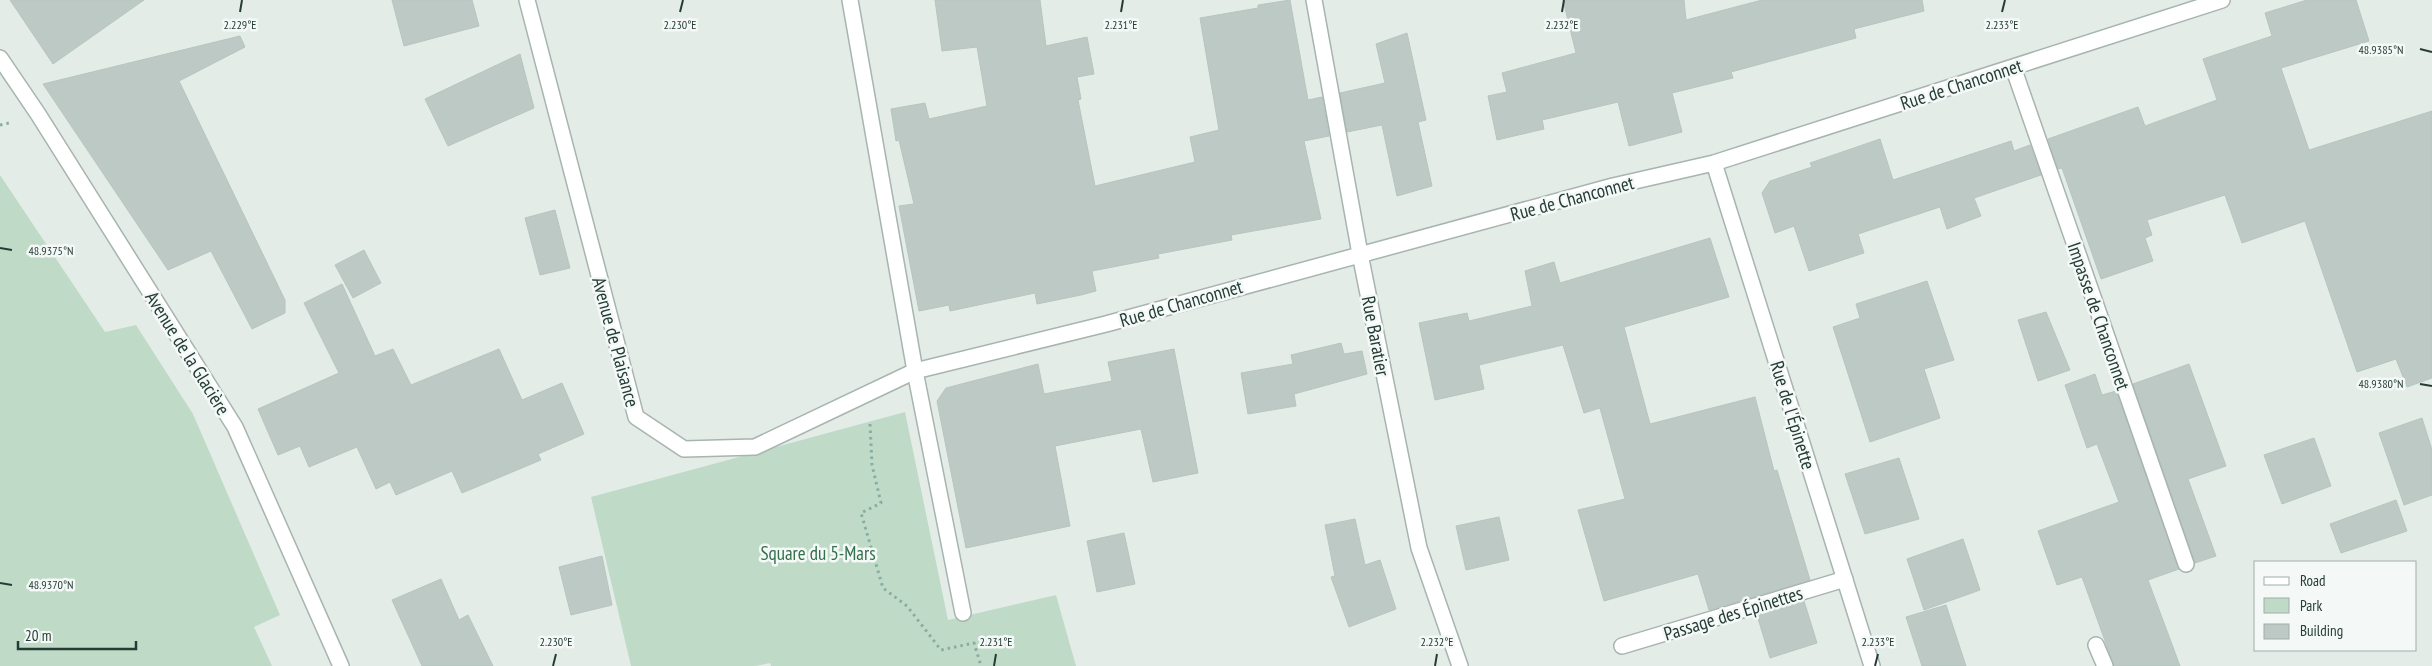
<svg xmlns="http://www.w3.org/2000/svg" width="2432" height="666" viewBox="0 0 2432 666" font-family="'PT Sans Narrow',sans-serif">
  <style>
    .green { fill: #bfdbc7 }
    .building { fill: #bcc9c5; stroke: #b7c5bf }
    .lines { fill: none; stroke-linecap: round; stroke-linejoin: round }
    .lane-casing { stroke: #a7b4af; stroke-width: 18 }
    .street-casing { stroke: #a7b4af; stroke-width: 18 }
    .path { stroke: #88aca1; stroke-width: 3; stroke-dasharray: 2.5 4; stroke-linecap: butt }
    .lane { stroke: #fff; stroke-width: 15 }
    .street { stroke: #fff; stroke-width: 15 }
    .ticks { fill: none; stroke: #253c36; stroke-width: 2 }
    .labels { text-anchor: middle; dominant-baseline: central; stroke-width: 5; stroke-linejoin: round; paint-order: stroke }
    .street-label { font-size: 19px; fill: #253c36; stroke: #f4f9f7 }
    .park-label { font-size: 19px; fill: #336f4b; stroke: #f4f9f7 }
    .ticks-label { font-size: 12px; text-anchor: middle; fill: #253c36; stroke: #f4f9f7; stroke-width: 5; stroke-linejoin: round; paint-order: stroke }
  </style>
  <rect width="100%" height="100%" fill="#e4ece8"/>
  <path class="green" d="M0,175L105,332L136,325L193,414L280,615L254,627L272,666H0Z
    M905,412L948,620L1056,595L1076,666H771L770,663L756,666H631L591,497Z"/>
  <path class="building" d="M10,0H144L53,64Z
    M392,0H472L479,26L404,46Z
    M935,0H1040L1046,46L1087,37L1094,74L1077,77L1081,99L1078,100L1095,186L1195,162L1190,137L1219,130L1200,18L1258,8V5L1290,0L1308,100L1322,97L1329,136L1304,141L1321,219L1231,235L1232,240L1158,254L1159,258L1092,271L1096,291L1081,295L1037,304L1035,293L950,311L949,305L919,311L899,206L914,204L899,140L896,141L891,109L925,103L929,119L987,106L977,47L942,51Z
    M1563,0H1684L1686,20L1762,0H1922L1924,11L1854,29L1856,38L1731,72L1733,78L1672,93L1682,132L1629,146L1618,102L1542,120L1544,129L1497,140L1488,96L1507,92L1502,73L1576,53Z
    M2307,0H2356L2369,41L2281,68L2309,150L2432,111V378L2407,387L2396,359L2357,372L2305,221L2242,243L2225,195L2147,220L2152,235L2145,238L2153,261L2101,279L2062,168L2058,169L2048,139L2138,107L2145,126L2217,100L2203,59L2272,36L2265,13Z
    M1407,33L1426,120L1418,122L1432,186L1397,196L1382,125L1347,132L1340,93L1385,83L1376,44Z
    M240,36L245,47L179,81L285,300V313L252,329L211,251L168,270L43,84Z
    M520,54L534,108L448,146L425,99Z
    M1880,139L1893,180L2011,141L2014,151L2030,145L2041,175L1974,198L1981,216L1947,229L1940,207L1858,234L1864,253L1809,271L1794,226L1775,233L1762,193L1770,181L1812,167L1810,163Z
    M555,210L570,268L540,275L525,218Z
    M1710,238L1729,297L1624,327L1650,424L1755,397L1774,471L1777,470L1810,580L1709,610L1698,574L1604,601L1578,510L1625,499L1600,408L1584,413L1563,345L1479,365L1484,389L1435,400L1419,323L1467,313L1469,321L1532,306L1525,271L1554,262L1560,283Z
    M364,250L381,283L353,298L335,265Z
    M1927,281L1954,360L1924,369L1940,418L1870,442L1833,327L1860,318L1856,304Z
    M342,284L375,356L393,349L411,385L499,349L522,400L562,383L584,434L538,454L541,460L462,493L452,471L396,495L390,482L376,489L357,447L309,467L300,446L278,455L258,409L339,373L304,303Z
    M2046,312L2070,370L2038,381L2018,320Z
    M1341,343L1344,354L1362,351L1367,374L1294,394L1296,406L1248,414L1241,373L1293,364L1291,355Z
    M1174,349L1198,473L1153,482L1141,429L1055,446L1070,526L966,548L937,401L946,388L1038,364L1044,394L1112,381L1108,362Z
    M2189,364L2226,466L2188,479L2216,556L2195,563L2133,384Z
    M2095,374L2102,395L2116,391L2179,569L2148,580L2180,666H2114L2082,577L2057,585L2038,531L2119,502L2097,444L2087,448L2065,385Z
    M2422,418L2432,450V495L2404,505L2379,433Z
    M2314,438L2331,486L2282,504L2264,455Z
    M1899,458L1919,519L1865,534L1845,474Z
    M2396,500L2407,531L2341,553L2330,524Z
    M1499,517L1509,560L1466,570L1456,526Z
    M1355,519L1365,565L1380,560L1396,609L1349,627L1331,577L1335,576L1325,525Z
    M1124,533L1135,584L1097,592L1087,541Z
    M1963,539L1980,590L1924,610L1907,559Z
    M602,556L612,605L571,615L559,567Z
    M441,579L459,620L468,615L493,666H422L392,600Z
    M1804,601L1817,643L1770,658L1757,615Z
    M1946,605L1966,666H1922L1906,617Z"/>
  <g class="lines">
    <defs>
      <path id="lane" d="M2096,645L2105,666
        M1622,646L1845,579"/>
      <path id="street" d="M527,0L636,417L684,449L755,447L915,371L1106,324L1613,186L1714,163L2222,0
        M850,0L915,371L963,613
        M1314,0L1360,254L1419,548L1460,666
        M0,58L38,114L235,427L341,666
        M2013,67L2186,564
        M1714,163L1872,666"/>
    </defs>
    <use href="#lane" class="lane-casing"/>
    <use href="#street" class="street-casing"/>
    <path class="path" d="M0,125L9,123
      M870,424L872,465L881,503L861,513L883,588L907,606L941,650L974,643L981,666"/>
    <use href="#lane" class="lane"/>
    <use href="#street" class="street"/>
  </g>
  <path class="ticks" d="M240,12L242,0M680,12L683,0M1121,12L1123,0M1562,12L1564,0M2002,12L2005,0M2420,49L2432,52M0,248L12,250M2420,384L2432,386M0,583L12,585M553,666L556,654M994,666L996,654M1435,666L1437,654M1875,666L1878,654"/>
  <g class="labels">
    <g class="street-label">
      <text transform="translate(1961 84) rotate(-18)">Rue de Chanconnet</text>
      <text transform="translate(1572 198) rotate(-15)">Rue de Chanconnet</text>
      <text transform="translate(1181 303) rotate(-16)">Rue de Chanconnet</text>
      <text transform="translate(2099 316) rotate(71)">Impasse de Chanconnet</text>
      <text transform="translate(1376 336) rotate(79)">Rue Baratier</text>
      <text transform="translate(616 342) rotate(75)">Avenue de Plaisance</text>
      <text transform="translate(188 353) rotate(58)">Avenue de la Glacière</text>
      <text transform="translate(1793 415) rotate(73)">Rue de l'Épinette</text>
      <text transform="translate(1733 613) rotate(-17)">Passage des Épinettes</text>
    </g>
    <g class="park-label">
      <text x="818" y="553">Square du 5-Mars</text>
    </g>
  </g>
  <g class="ticks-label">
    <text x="240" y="29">2.229°E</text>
    <text x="680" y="29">2.230°E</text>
    <text x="1121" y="29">2.231°E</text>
    <text x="1562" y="29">2.232°E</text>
    <text x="2002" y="29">2.233°E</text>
    <text x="2381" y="54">48.9385°N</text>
    <text x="51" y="255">48.9375°N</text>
    <text x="2381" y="388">48.9380°N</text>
    <text x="51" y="589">48.9370°N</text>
    <text x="556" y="646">2.230°E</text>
    <text x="996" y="646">2.231°E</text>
    <text x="1437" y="646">2.232°E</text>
    <text x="1878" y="646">2.233°E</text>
  </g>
  <rect x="2254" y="561" width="162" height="90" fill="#f4f9f7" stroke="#a1adaa"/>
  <rect x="2264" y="577" width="25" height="8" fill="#ffffff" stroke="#a1adaa"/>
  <text x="2300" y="586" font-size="15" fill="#253c36">Road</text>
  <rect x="2264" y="598" width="25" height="15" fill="#bfdbc7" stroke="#a1adaa"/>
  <text x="2300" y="611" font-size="15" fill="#253c36">Park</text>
  <rect x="2264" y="624" width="25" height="15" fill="#bcc9c5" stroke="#a1adaa"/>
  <text x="2300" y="636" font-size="15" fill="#253c36">Building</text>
  <path d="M18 641v8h118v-8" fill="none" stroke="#253c36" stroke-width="2.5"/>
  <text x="25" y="641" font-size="15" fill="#253c36" stroke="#f4f9f7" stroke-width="4" paint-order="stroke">20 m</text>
</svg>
